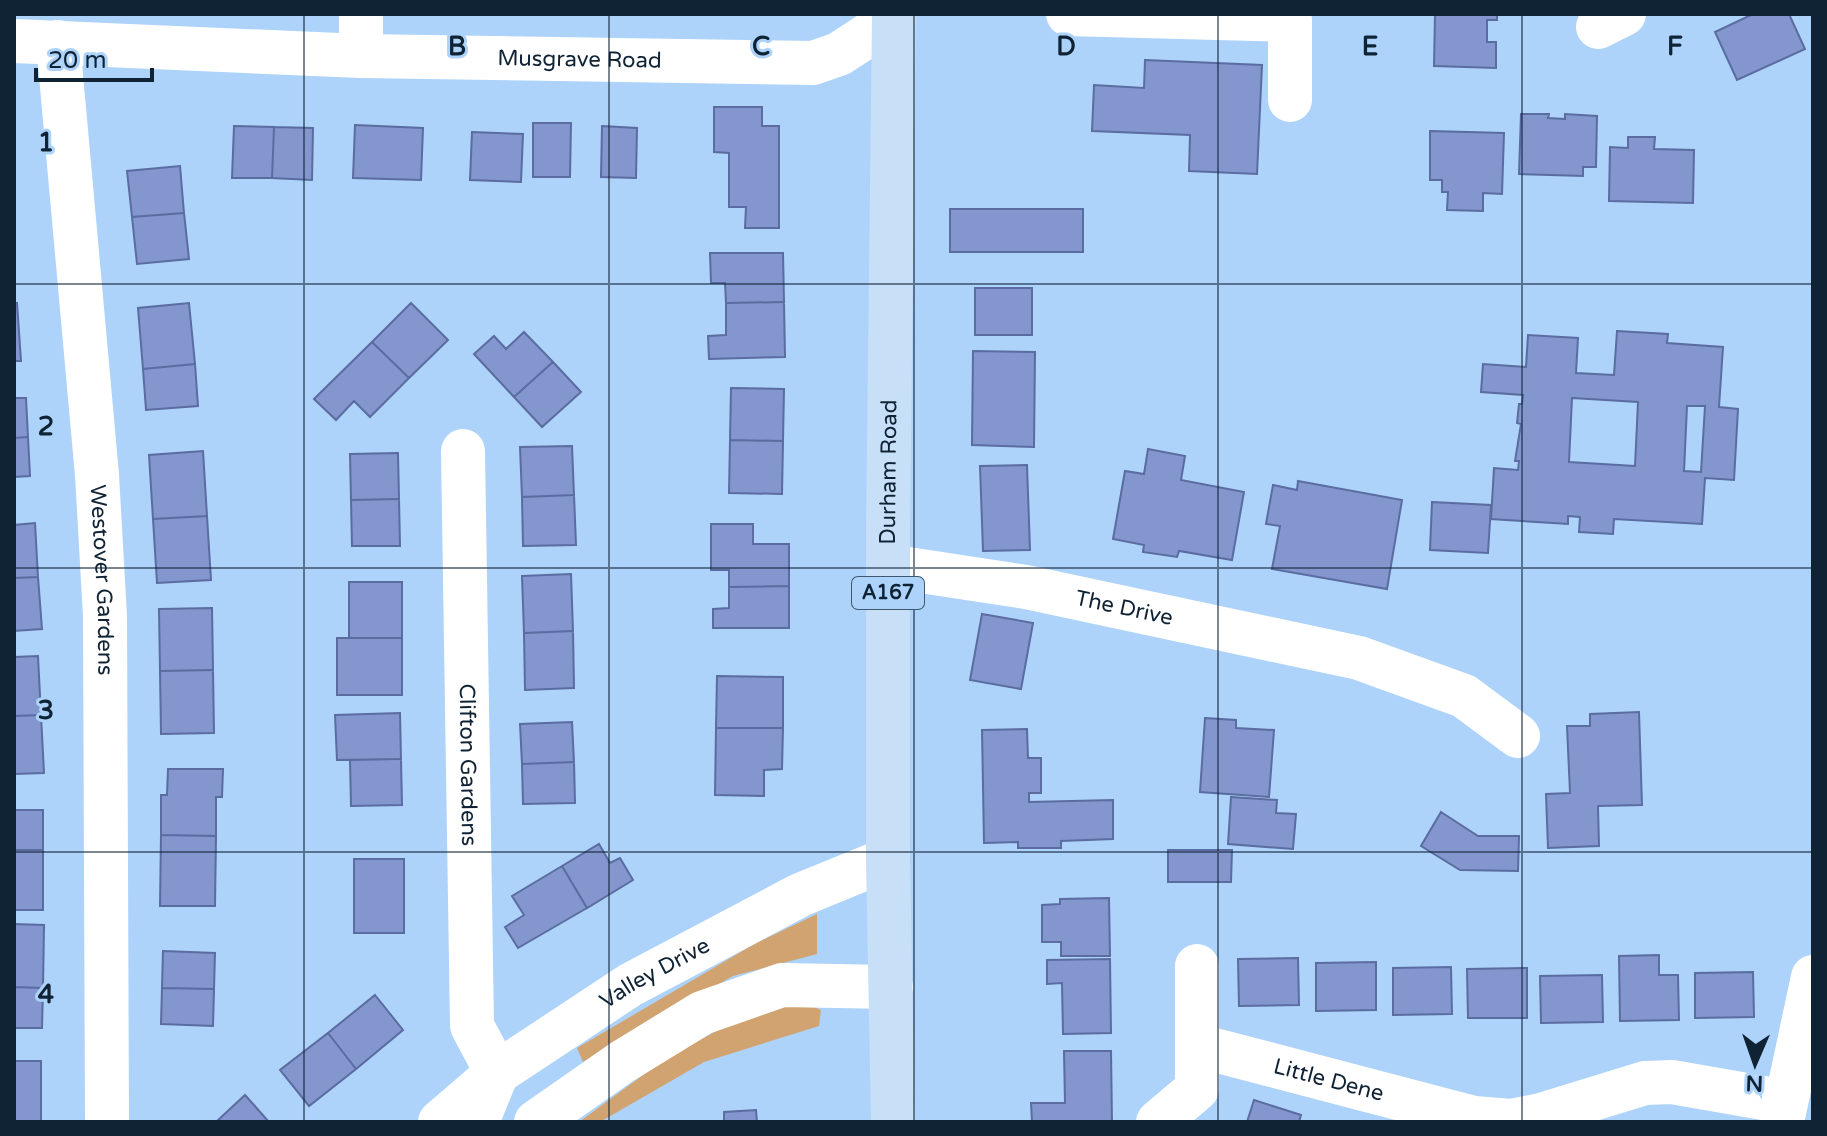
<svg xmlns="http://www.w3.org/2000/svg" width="1827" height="1136" viewBox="0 0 1827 1136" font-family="'Varela Round',sans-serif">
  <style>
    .green { fill: #d1a370 }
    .building { fill: #8397ce; stroke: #5a6ca0; stroke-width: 2; fill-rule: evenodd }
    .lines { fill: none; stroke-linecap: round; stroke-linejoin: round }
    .minor { stroke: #fff; stroke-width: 44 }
    .major { stroke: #c7dff7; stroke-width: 44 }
    .grid { fill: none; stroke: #102335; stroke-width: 2; stroke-opacity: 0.55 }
    .labels { text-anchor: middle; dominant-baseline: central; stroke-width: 6; stroke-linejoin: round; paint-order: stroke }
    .shield { fill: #add3fa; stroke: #3f5870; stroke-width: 2 }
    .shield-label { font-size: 20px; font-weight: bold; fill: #102335 }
    .street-label { font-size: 22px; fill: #102335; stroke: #add3fa }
    .grid-label { font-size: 26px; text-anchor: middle; font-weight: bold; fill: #102335; stroke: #add3fa; stroke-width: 6; stroke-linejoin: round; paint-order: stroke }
  </style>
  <rect width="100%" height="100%" fill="#add3fa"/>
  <path class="green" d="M817,914V954L733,976L583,1062L577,1048L756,943Z
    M800,1001L821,1010L819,1026L704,1062L600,1122H579L665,1059L738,1019Z"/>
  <path class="building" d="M1435,14H1497V20H1487V42H1496V68L1434,66Z
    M1753,14H1789L1805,49L1737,80L1715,32Z
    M1145,60L1262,65L1257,174L1189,171L1190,135L1092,131L1094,85L1144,88Z
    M714,107H762V126H779V228H745L746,207H729V153L714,152Z
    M1521,114H1549L1548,118L1565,119V114L1597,116L1596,167H1583V176L1519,174Z
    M533,123H571L570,177H533Z
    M355,125L423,128L421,180L353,178Z
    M234,126L274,127L272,178H232Z
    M602,126L637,128L636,178L601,177Z
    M274,127L313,128L312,180L272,178Z
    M1430,131L1504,133L1502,194L1483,193V211L1447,210L1448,192H1442V180H1430Z
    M472,132L523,134L521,182L470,180Z
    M1628,137H1655L1654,149L1694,150L1693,203L1609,201L1610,147L1628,148Z
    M180,166L184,213L132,217L127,171Z
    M950,209H1083V252H950Z
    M184,213L189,259L137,264L132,217Z
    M710,253H783L784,302L726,303L725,283H711Z
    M975,288H1032V335H975Z
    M784,302L785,357L709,359L708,336L726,335V303Z
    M14,303H17L21,361H14Z
    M189,303L195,364L143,369L138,308Z
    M411,303L448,340L409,378L372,342Z
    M1617,331L1668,334L1667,343L1723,347L1719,407L1738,409L1734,480L1705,478L1702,524L1614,519L1613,534L1579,532L1580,517L1568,516V524L1491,519L1494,468L1518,470L1519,461H1515L1521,424L1517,423L1519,404H1522L1523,395L1481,392L1483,364L1526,367L1528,335L1578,338L1576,373L1614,375ZM1687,406H1705L1701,472L1684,471Z
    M524,332L553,362L514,397L474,354L494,336L506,349Z
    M372,342L409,378L370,417L354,401L336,420L314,399Z
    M973,351L1035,352L1034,447L972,445Z
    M553,362L581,392L542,427L514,397Z
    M195,364L198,406L146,410L143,369Z
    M731,388L784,389L783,441L730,440Z
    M14,398H26L28,437L14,438Z
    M1572,398L1638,402L1635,466L1569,462Z
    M28,437L30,476L14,477V438Z
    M730,440L783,441L782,494L729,493Z
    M572,446L574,495L522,497L520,447Z
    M1148,449L1185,456L1181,480L1244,492L1232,560L1179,551L1177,557L1143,552L1144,545L1113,539L1125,471L1144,474Z
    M203,451L207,516L153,519L149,455Z
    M398,453L399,499L351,500L350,454Z
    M1027,465L1030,550L983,551L980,466Z
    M1298,481L1402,500L1387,589L1272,569L1280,526L1266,524L1273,485L1297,490Z
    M574,495L576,545L523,546L522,497Z
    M399,499L400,546H352L351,500Z
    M1432,502L1491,505L1488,553L1430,550Z
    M207,516L211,580L157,583L153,519Z
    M35,523L38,577L14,578V525Z
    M711,524H753V544H789V586L729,587V570H711Z
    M571,574L573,631L524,633L522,576Z
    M38,577L42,629L14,631V578Z
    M349,582H402V638H349Z
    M789,586V628H713V609L729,608V587Z
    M212,608L213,670L160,671L159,609Z
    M982,614L1033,623L1021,689L970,680Z
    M573,631L574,688L525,690L524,633Z
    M337,638H402V695H337Z
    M38,656L41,715L14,716V657Z
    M213,670L214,733L161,734L160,671Z
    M717,676L783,677V728H716Z
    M1639,712L1642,805L1598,806L1599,846L1548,848L1546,794L1570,793L1567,726H1590V714Z
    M400,713L401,759L337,760L335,715Z
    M41,715L44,773L14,774V716Z
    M1205,718L1236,720V728L1274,730L1269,797L1200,792Z
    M572,722L574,762L522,764L520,724Z
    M716,728H783L782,769L764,770V796L715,795Z
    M1027,729L1028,758H1041V793H1029V802L1113,800V839L1061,841V848H1018V842L984,843L982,730Z
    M401,759L402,805L351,806L350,760Z
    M574,762L575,803L523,804L522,764Z
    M168,769H223L222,797H216V836L161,835V795H167Z
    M1231,797L1277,800L1276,813L1296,814L1293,849L1228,844Z
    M14,810H43V850H14Z
    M1441,812L1478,836H1519L1518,871L1460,870L1421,846Z
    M161,835L216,836L215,906H160Z
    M599,844L610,863L620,858L633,880L587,908L562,866Z
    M14,850H43V910H14Z
    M1168,850H1232L1231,882H1168Z
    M354,859H404V933H354Z
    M562,866L587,908L518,948L505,927L524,915L512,896Z
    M1109,898L1110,956H1061V942H1042V905L1060,904V899Z
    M14,924L44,925L43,988L14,987Z
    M163,951L215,953L214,989L162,988Z
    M1659,955V975H1678L1679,1020L1620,1021L1619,956Z
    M1298,958L1299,1005L1239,1006L1238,959Z
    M1110,959L1111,1033L1063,1034L1062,983L1047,984V960Z
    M1376,962V1010L1316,1011V963Z
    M1451,967L1452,1014L1393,1015V968Z
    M1527,968V1018H1468L1467,969Z
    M1753,972L1754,1017L1695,1018V973Z
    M1602,975L1603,1022L1541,1023L1540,976Z
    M14,987L43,988L42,1028H14Z
    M162,988L214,989L213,1026L161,1024Z
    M375,995L403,1030L356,1069L328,1033Z
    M328,1033L356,1069L309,1106L280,1070Z
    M1064,1051H1111L1112,1122H1032L1031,1103H1065Z
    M14,1061H41V1122H14Z
    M245,1095L269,1122H216Z
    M1254,1100L1301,1115L1299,1122H1247Z
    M756,1110L757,1122H724V1112Z"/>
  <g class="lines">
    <g class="minor">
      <path d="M361,14V56"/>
      <path d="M1068,14L1290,20V100"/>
      <path d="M1598,27L1624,14"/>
      <path id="s1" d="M14,41L361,56L813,63L839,54L894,18"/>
      <path id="s2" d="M58,42L97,475L105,616L107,1122"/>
      <path id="s3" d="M463,451L472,1026L497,1073L477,1122"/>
      <path id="s4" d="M888,566L1026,587L1359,658L1464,696L1518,736"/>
      <path id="s5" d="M1199,1046L1474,1118L1511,1121L1541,1115L1645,1083L1672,1082L1786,1102"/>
      <path id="s6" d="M440,1122L497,1073L630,985L800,895L888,859"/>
      <path d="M536,1122L622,1062L702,1013L782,985L891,987"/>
      <path d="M1158,1122L1197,1089V966"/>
      <path d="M1782,1122L1813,977"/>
    </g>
    <path class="major" id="s7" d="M893,1122L888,859V530L894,14"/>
  </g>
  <path class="grid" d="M304,14V1122M609,14V1122M914,14V1122M1218,14V1122M1522,14V1122M14,284H1813M14,568H1813M14,852H1813"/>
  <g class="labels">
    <rect class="shield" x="852" y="577" width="72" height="32" rx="6"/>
    <g class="shield-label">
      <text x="888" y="593">A167</text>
    </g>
    <g class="street-label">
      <text stroke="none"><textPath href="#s1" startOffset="566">Musgrave Road</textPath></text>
      <text stroke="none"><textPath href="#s7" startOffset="650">Durham Road</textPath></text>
      <text stroke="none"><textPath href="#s2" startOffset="540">Westover Gardens</textPath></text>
      <text stroke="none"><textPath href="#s4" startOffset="240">The Drive</textPath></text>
      <text stroke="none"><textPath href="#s3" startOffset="314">Clifton Gardens</textPath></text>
      <text stroke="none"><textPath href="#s6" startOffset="262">Valley Drive</textPath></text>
      <text stroke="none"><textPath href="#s5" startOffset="134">Little Dene</textPath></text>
    </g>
  </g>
  <g class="grid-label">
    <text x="457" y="55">B</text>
    <text x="761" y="55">C</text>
    <text x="1066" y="55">D</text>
    <text x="1370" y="55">E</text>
    <text x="1675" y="55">F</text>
    <text x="46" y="151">1</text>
    <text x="46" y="435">2</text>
    <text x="46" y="719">3</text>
    <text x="46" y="1003">4</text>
  </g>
  <rect width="1827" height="1136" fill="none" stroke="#102335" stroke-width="32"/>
  <g transform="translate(1755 1064) rotate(182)" stroke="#add3fa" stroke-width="6" paint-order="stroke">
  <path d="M0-6L14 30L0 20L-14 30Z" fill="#102335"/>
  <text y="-12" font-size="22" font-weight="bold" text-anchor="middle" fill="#102335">N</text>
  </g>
  <path d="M36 68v12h116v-12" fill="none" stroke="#102335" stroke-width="4"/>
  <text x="48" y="68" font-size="24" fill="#102335" stroke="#add3fa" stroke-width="6" paint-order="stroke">20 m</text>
</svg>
